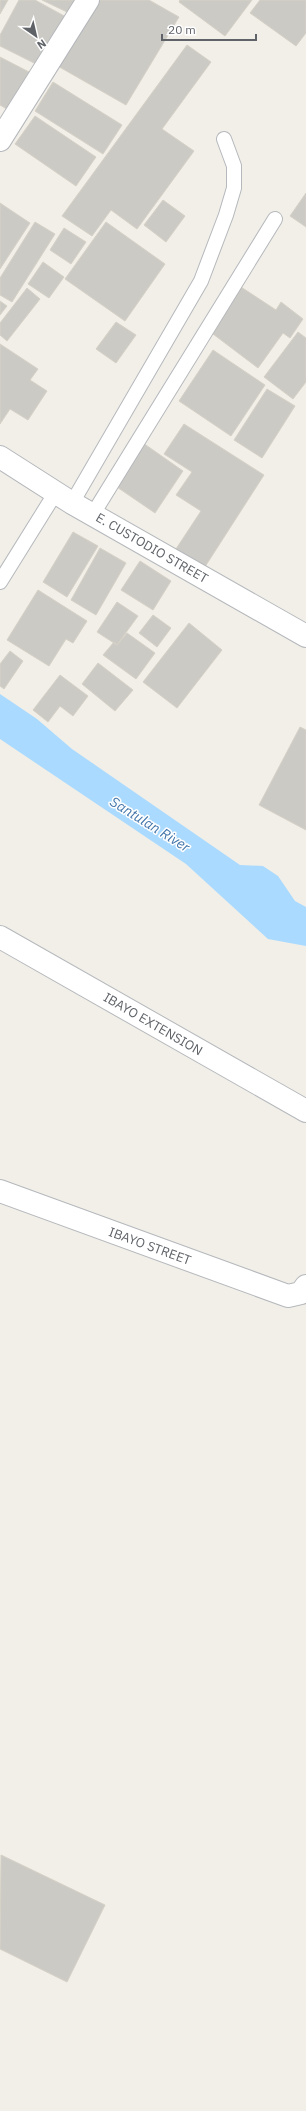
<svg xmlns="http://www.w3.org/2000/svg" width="306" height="2111" viewBox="0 0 306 2111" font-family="'IBM Plex Sans',sans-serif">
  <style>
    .water { fill: #aadaff }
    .building { fill: #cccac5; stroke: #d6d1c6 }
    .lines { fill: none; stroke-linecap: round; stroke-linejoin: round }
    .lane-casing { stroke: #b5b8bc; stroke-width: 16 }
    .street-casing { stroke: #b5b8bc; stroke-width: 24 }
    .lane { stroke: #fff; stroke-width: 14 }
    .street { stroke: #fff; stroke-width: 22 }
    .labels { text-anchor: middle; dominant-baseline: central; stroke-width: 3; stroke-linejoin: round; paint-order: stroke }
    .street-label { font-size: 13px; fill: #5f6368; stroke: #fff }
    .water-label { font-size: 14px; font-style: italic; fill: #4174aa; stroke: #fff }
  </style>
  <rect width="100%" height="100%" fill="#f1efe8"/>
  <path class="water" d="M0,694L37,719L72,749L240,865L263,866L278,876L295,901L306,907V946L268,939L186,864L0,739Z"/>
  <path class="building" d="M0,0H8L0,14Z
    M19,0H35L68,18L42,67L0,46V35Z
    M42,0H76L69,13Z
    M95,0H149L179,17L126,105L56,65Z
    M180,0H252L225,36L179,2Z
    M260,0H306V33L296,46L250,13Z
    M187,45L211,62L162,129L194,151L137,229L111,210L92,236L62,216Z
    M0,57L31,73L10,111L0,105Z
    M53,82L122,125L103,154L35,111Z
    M35,116L96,157L76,186L15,144Z
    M306,193V227L290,216Z
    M163,200L185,216L166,242L144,225Z
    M0,203L30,223L0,269Z
    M35,222L55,234L12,302L0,295V278Z
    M106,222L165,264L125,321L65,279Z
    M64,228L86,242L71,264L50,250Z
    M43,262L64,277L49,298L28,284Z
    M241,287L276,310L281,302L303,319L290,338L283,333L258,368L213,334Z
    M27,288L40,299L7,341L0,335V323Z
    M0,301L7,306L0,315Z
    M116,322L136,335L116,363L96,349Z
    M298,332L306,338V382L293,399L264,377Z
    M0,344L38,369L30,380L47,391L28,420L10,409L0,424Z
    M213,350L265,385L231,436L179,401Z
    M267,389L295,406L262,458L234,440Z
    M184,424L264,475L201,573L172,555L201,511L176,495L192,472L164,454Z
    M143,443L183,471L155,513L114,485Z
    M73,532L98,546L67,597L43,582Z
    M100,548L126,563L96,615L71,600Z
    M140,561L171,581L153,610L121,590Z
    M38,590L87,621L73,643L66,639L49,666L7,640Z
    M117,602L138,616L117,645L97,632Z
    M153,615L171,628L157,647L139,633Z
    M189,623L222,650L177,708L143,682Z
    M127,633L155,653L136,679L103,655L114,642L117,645Z
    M10,651L23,661L4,689L0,686V664Z
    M98,663L133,690L115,711L82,684Z
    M60,675L88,696L73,716L60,706L48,722L33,710Z
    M300,727L306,730V830L259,805Z
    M1,1855L105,1905L67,1982L0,1949Z"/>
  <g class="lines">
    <defs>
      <path id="lane" d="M72,503L201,281L226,215L234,188V166L224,139
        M93,514L275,219
        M0,582L56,492"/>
      <path id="street" d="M0,140L88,0
        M0,457L72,503L306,636
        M0,937L306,1111
        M0,1191L288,1296L301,1293L306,1286"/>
    </defs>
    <use href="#lane" class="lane-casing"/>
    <use href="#street" class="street-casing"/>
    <use href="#lane" class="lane"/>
    <use href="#street" class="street"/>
  </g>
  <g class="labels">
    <g class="street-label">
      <text transform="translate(152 548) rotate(30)">E. CUSTODIO STREET</text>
      <text transform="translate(153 1024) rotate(30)">IBAYO EXTENSION</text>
      <text transform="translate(150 1246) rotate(20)">IBAYO STREET</text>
    </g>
    <g class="water-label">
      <text transform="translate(150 824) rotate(32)">Santulan River</text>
    </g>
  </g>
  <g transform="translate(36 36) rotate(146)" stroke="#ffffff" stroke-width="3" paint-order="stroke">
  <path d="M0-3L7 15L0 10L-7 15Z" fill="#5f6368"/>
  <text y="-6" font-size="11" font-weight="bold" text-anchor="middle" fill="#5f6368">N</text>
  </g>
  <path d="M162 34v6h94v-6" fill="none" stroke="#5f6368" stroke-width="2"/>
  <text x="168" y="34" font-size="12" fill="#5f6368" stroke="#ffffff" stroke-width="3" paint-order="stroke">20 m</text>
</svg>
